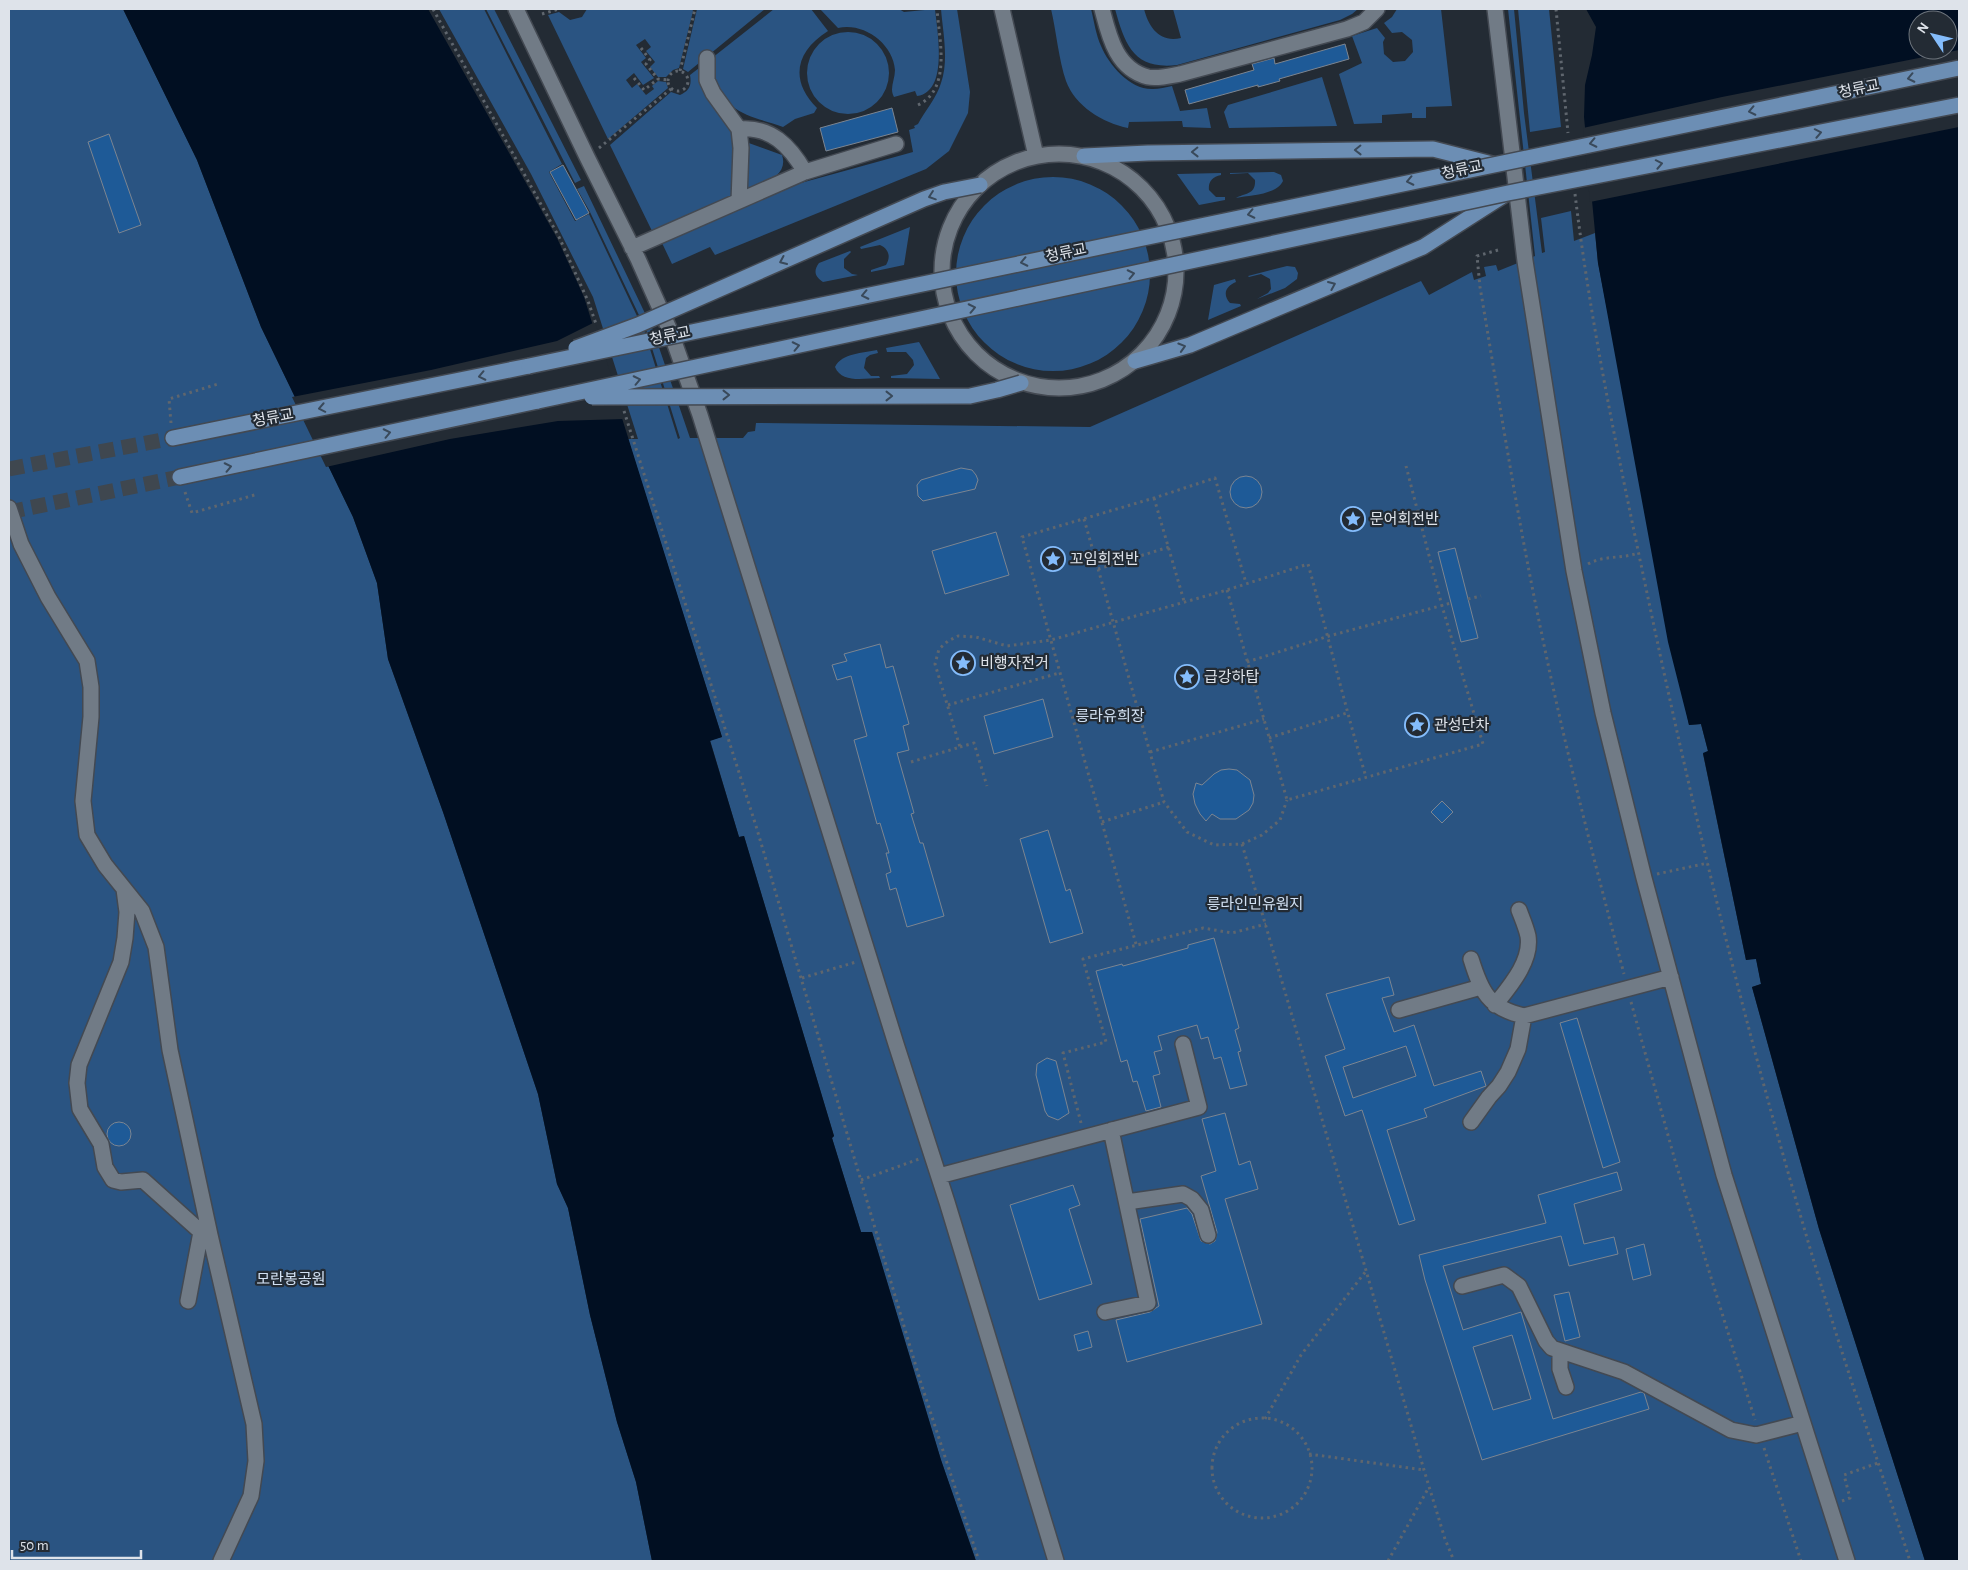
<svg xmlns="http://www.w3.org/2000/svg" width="1968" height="1570" viewBox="0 0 1968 1570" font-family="'Alegreya Sans','Noto Sans KR',sans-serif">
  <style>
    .green { fill: #2a5482 }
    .water { fill: #010f22; fill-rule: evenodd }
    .pier { fill: #232b34 }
    .building { fill: #1e5a97; stroke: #7c8591; fill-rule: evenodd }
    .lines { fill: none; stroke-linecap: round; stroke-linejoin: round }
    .major-tunnel { stroke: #3f474f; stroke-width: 15; stroke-dasharray: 15 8; stroke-linecap: butt }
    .minor-casing { stroke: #434952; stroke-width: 18 }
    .major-casing { stroke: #434952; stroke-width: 18 }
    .path { stroke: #5f666e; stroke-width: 3; stroke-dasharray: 2.5 4; stroke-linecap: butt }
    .minor { stroke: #717b86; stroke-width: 15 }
    .major { stroke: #6c8eb4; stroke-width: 15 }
    .major-bridge-casing { stroke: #434952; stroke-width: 18; stroke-linecap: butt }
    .major-bridge { stroke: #6c8eb4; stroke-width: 15 }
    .oneway { stroke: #39495a }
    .labels { text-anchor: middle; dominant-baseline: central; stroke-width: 4.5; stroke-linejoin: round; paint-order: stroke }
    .street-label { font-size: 15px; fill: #dee3ea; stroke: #232b34 }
    .poi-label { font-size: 15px; fill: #dee3ea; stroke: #232b34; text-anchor: start }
    .park-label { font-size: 15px; fill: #d2e1f3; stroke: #232b34 }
  </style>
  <rect width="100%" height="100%" fill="#232b34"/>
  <path class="green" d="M9,9H123L197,160L261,327L353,517L377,583L388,659L443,812L538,1094L557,1184L568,1208L590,1315L617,1422L636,1482L652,1561H9Z
    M439,9H484L562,164L549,172L575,221L589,214L645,333L678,439L680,438L647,332L590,212L577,189L584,186L653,330L690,438H743L748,432L755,431L756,423L1090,427L1421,281L1429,295L1472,272L1474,280L1486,276L1484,267L1496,265L1498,271L1535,256L1508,9H1514L1524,113L1542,253L1545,252L1541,218L1571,211L1574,241L1595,233L1598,263L1689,725L1701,724L1708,751L1703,754L1746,960L1756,958L1761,984L1752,987L1819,1229L1925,1561H976L941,1460L872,1232H861L832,1138L834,1136L744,836L739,837L710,740L722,737L628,439H638L593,297L531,174Z
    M486,9H494L581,180L575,183Z
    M587,9H692L693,11L679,68L673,70L666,77H658L650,67L655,62L646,51L651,47L645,39L636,45L646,58L641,62L654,78L643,85L634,73L626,80L632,88L637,84L646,95L654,89L652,86L658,81L666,82L668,88L608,139L548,15L559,12L570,20L582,17Z
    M697,9H765L688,72L683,69Z
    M774,9H811L828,31C796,51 789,80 817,108L814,113L795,119L783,127C767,121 745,117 732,106C723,99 722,89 712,82V58Z
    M820,9H899L904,12L935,9C937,30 949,92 917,96L915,91L894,97C889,88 895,80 895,70C893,43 863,22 838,28Z
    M941,9H957L970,92L968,113L949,151L926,169L715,255L710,247L672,264L662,243L790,186L913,152L909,130L915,128L914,126L918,124C925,111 937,97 941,83C949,60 943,33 941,9Z
    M1051,9H1091C1094,21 1096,35 1101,46C1109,65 1130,90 1153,89C1159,89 1166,87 1172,86L1180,111L1207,108L1211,128L1183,127L1182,121L1129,122L1128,128C1103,123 1075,106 1066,81C1059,61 1056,30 1051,9Z
    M1115,9H1144C1149,28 1160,43 1181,38L1173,9H1358L1352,14L1340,20L1177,65C1134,70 1125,45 1115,9Z
    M1397,9H1441L1452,106L1426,107V118H1412V113L1382,115V123L1354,124L1339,74L1362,63L1352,36L1377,28L1385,38L1383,42L1384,54L1393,62L1405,61L1413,52L1412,40L1402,32L1392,33L1384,23L1392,17Z
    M1518,9H1549L1561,127L1530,132Z
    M807 73a41 41 0 1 1 82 0a41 41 0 1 1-82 0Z
    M703,65L714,104L731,132L736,147L734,190L730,197L724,202L656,231H652L610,145L671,92L680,95C689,91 692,86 690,75Z
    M1322,77L1337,126L1229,128L1224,112L1228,105Z
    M746,142L782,155C789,175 764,185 747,188L745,173Z
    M1274,172L1281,175L1283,181C1276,195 1251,195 1236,198C1244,193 1256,195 1255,180L1248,173L1230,174V173Z
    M1221,173V175C1212,177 1208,182 1209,190L1216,197H1225V200L1199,205L1177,174Z
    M956 274a97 97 0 1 1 194 0a97 97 0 1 1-194 0Z
    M910,227L904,265L871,272V270L886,265C891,257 889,249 880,245L861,249L860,247Z
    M850,251L851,252L844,259V268L852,274L858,275L823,282C815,277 813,271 819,263Z
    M1287,266L1295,267L1298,273L1297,279L1285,288L1257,299L1268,293L1271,289L1270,279L1261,274L1249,277L1248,276Z
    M1235,279L1236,282C1226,286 1222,294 1230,303L1240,304L1241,306L1208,320L1214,285Z
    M919,342L940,379L891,378V376L907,374L914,365L913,360L906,352H887L886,348Z
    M877,350L878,353L870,355L866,358L864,368L871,376H879L880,378C865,378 842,384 835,367C842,353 863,353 877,350Z"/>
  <path class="water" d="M123,9H428L557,238L584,297L722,737L710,741L739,837L744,836L834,1136L832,1138L861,1232H872L941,1460L976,1561H652L636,1482L617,1422L590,1315L568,1208L557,1184L538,1094L443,812L388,659L377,583L353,517L261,327L197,160Z
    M1586,9H1959V1561H1925L1819,1229L1752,987L1761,984L1756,959L1746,960L1703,753L1708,751L1701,724L1689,725L1668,642L1598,263L1584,117L1585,85L1592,55L1596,27ZM1918,20H1948V50H1918Z"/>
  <path class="pier" d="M1959,50V127L1590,202L1583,128L1722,97Z
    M595,322L624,419L558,421L450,439L326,467L292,397L431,370L557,341Z"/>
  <path class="building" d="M1345,44L1349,59L1279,79L1280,81L1258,87V85L1189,104L1185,90L1254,70L1252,64L1274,58L1275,64Z
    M892,108L898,132L826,151L820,128Z
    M109,134L141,225L119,233L88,142Z
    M563,165L589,213L576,220L550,172Z
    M961,468L972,470L976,475L978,480L975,489L923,501L918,496L917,485L921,480Z
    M1230 492a16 16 0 1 1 32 0a16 16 0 1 1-32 0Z
    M996,532L1009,575L945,594L932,551Z
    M1455,548L1478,638L1461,642L1438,552Z
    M880,644L886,668L893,666L909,724L903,726L909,750L897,753L914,813L911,814L920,843H923L944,916L907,927L896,888L890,890L886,874L891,872L886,853H889L880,823L877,824L854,740L867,736L851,676L837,680L832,665L847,661L844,654Z
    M1043,699L1053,737L994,754L984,716Z
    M1229,769L1237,770L1250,780L1254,795L1253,803L1249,810L1236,819H1220L1212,814L1206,821L1200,814L1195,804L1193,794L1196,783L1202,785L1214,774L1221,770Z
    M1442,801L1453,812L1442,823L1431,812Z
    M1048,830L1066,891L1070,889L1083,933L1050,943L1020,839Z
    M1214,938L1239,1028L1235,1030L1241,1051L1238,1052L1247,1085L1230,1089L1221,1057L1214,1059L1208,1037L1201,1039L1197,1025L1158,1036L1162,1050L1154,1052L1160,1074L1153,1076L1161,1107L1146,1111L1137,1081L1133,1082L1127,1060L1121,1062L1096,971L1122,964L1123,966L1188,948V945Z
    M1389,977L1394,995L1382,998L1394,1032L1414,1025L1434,1086L1481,1071L1486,1086L1424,1109L1427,1117L1387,1130L1415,1220L1399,1225L1362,1110L1345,1116L1325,1056L1345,1049L1326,994ZM1406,1046L1416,1076L1353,1098L1343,1067Z
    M1577,1018L1620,1162L1603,1168L1560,1023Z
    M1047,1058L1056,1061L1069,1113L1058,1120L1048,1116L1045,1111L1036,1075L1037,1064Z
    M1225,1113L1239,1165L1250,1161L1258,1189L1225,1199L1262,1324L1127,1362L1116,1320L1150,1312L1159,1306L1140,1219L1187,1208L1192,1214L1201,1241L1210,1244L1215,1241L1217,1232L1201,1176L1216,1171L1202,1119Z
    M107 1134a12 12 0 1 1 24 0a12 12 0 1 1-24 0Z
    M1617,1172L1622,1190L1574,1204L1584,1244L1614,1237L1618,1254L1569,1266L1561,1236L1443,1266L1463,1330L1521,1312L1553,1419L1641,1392L1644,1393L1649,1409L1482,1460L1425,1280L1419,1255L1546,1223L1538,1195ZM1512,1335L1531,1399L1493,1410L1473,1347Z
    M1073,1185L1080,1205L1069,1209L1092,1284L1039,1300L1010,1205Z
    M1644,1244L1651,1275L1633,1280L1626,1249Z
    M1569,1292L1580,1337L1565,1341L1554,1295Z
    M1088,1331L1092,1347L1078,1351L1074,1335Z"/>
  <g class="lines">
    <path class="major-tunnel" d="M9,469L173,438
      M9,512L180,477"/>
    <defs>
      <path id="minor" d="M516,9L587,157L638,259L671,333L700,415L896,1044L947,1202L1056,1561
        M1002,9L1036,156
        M1102,9C1109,36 1116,69 1148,77C1158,79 1169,76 1180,74L1347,29L1364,22L1377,9
        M1495,9L1525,261L1574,571L1603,713L1644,878L1724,1175L1847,1561
        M707,58V80L713,93L739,129L741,148L739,201
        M739,129C771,126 790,146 805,172
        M942 271a117 117 0 1 1 234 0a117 117 0 1 1-234 0Z
        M632,248L805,172L896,144
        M9,508L21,544L48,597L87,661L91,687V717L83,801L87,835L105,865L142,911L156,947L170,1050L210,1235L254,1424L256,1461L251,1496L221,1561
        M124,889L127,912L125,938L121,962L79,1065L77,1083L80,1109L101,1144L105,1167L113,1180L121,1182L143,1180L201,1232L210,1235
        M1471,959C1481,991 1488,1008 1524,1016L1671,977
        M1495,1005C1510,986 1532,961 1528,936C1526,927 1522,918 1519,910
        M1399,1010L1481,987
        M1471,1122L1489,1097L1499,1086L1508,1072L1518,1049L1524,1016
        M939,1176L1199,1107L1183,1044
        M1127,1202L1183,1194L1192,1199L1201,1210L1208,1235
        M1462,1286L1504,1275L1519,1286L1546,1341L1552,1348L1624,1372L1731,1430L1756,1435L1803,1423
        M188,1301L201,1232
        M1105,1312L1148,1303L1111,1130
        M1560,1351V1369L1566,1387"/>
      <path id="major" d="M1084,156L1148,153L1433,149L1492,164
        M1135,361L1190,345L1423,247L1506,194
        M173,438L529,366
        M180,477L538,401"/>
    </defs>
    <use href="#minor" class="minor-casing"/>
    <use href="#major" class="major-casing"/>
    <path class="path" d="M433,9L559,237L588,301L596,324
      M1556,9L1568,133
      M542,14L559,9
      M641,48L650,60L646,64L658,79L668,80
      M680,71L695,9
      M668 81a10 10 0 1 1 20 0a10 10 0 1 1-20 0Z
      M634,78L644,90L658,79
      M918,105C952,89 939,39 937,9
      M599,148L671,89
      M1575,194C1592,335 1622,474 1651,612C1695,820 1745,1027 1805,1231C1837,1342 1875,1451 1910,1561
      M1498,250L1477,256L1480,287C1500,405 1518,523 1543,640C1566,752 1595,864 1624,974
      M624,411L756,826L920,1380L979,1561
      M171,423L169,399L218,384
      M185,492L192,513L258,494
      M1154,498L1184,601
      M1084,519L1164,802L1187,832L1214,845L1242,844L1262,835L1280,820L1287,800
      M1588,564C1604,555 1622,559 1638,553
      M1098,569L1169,547
      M1227,590L1287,800L1483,744L1442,606L1406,466
      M1468,599L1481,596
      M1247,662L1329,636L1451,603
      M948,705L1059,673
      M1269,738L1347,713
      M960,747L974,743L987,786
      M1150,752L1264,719
      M911,762L960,747L935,664L939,649L948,641L958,636L976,637L1007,646L1051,640L1227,590L1308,564C1328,635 1345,707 1366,777
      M1102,822L1164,802
      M1242,844L1424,1470L1445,1539L1454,1561
      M1657,874L1708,863
      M1136,944L1022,537L1154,498L1215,478L1246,583
      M802,978L856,962
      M1631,1002L1676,1164L1755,1420
      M1081,1123L1063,1053L1106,1042L1083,959L1203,928L1232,933L1266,924
      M861,1180L919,1159
      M1212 1468a50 50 0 1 1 100 0a50 50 0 1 1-100 0Z
      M1265,1419L1301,1355L1366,1271
      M1764,1448L1801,1561
      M1309,1454L1424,1470
      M1842,1501L1850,1498L1844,1475L1878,1463
      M1388,1561L1429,1487"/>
    <use href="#minor" class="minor"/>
    <use href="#major" class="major"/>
    <defs>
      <path id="major-bridge" d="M576,348L638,325L924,199L944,192L980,185
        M529,366L1959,68
        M592,397L970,396L997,390L1021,383
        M538,401L1508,193L1959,105"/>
    </defs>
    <use href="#major-bridge" class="major-bridge-casing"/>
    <use href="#major-bridge" class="major-bridge"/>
  </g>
  <defs><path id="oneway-chevron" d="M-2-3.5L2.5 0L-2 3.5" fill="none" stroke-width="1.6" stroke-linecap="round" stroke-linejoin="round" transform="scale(1.25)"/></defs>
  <g class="oneway">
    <use href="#oneway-chevron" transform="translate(1911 78) rotate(168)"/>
    <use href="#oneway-chevron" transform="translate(1752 111) rotate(168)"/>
    <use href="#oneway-chevron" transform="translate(1818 133) rotate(-11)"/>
    <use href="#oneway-chevron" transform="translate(1593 143) rotate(168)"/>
    <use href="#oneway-chevron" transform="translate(1358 150) rotate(179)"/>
    <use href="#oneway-chevron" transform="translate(1195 152) rotate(179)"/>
    <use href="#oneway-chevron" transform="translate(1659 164) rotate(-11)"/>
    <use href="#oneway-chevron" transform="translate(1410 181) rotate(168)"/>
    <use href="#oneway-chevron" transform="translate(932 196) rotate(161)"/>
    <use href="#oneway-chevron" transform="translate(1251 214) rotate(168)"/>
    <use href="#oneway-chevron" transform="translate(783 261) rotate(156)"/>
    <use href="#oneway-chevron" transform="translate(1024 262) rotate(168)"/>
    <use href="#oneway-chevron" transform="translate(1131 274) rotate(-12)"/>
    <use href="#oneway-chevron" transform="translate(1332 285) rotate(-23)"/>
    <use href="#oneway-chevron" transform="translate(865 295) rotate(168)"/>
    <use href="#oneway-chevron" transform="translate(972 308) rotate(-12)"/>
    <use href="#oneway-chevron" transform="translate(796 346) rotate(-12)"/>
    <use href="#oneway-chevron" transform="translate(1182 347) rotate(-17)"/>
    <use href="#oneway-chevron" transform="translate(482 376) rotate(168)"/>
    <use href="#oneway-chevron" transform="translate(637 380) rotate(-12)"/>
    <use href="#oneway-chevron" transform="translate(726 395)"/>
    <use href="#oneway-chevron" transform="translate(889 396)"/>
    <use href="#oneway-chevron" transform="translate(322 408) rotate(169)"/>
    <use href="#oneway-chevron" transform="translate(387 433) rotate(-12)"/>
    <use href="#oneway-chevron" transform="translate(228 467) rotate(-12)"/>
  </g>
  <defs>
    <symbol id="sight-ring" viewBox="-11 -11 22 22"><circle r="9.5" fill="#232b34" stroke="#84bcfb" stroke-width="1.5"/><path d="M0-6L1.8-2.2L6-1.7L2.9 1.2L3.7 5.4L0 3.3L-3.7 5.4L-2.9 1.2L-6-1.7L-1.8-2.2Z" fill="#84bcfb"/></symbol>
  </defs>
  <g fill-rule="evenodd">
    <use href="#sight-ring" x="1339" y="505" width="28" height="28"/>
    <use href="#sight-ring" x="1039" y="545" width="28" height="28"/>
    <use href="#sight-ring" x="949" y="649" width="28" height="28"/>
    <use href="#sight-ring" x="1173" y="663" width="28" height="28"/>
    <use href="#sight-ring" x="1403" y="711" width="28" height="28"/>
  </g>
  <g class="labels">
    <g class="street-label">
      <text transform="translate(1859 89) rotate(-12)">청류교</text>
      <text transform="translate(1462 170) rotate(-12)">청류교</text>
      <text transform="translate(1066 253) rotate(-12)">청류교</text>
      <text transform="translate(670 336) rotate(-12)">청류교</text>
      <text transform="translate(273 418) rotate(-11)">청류교</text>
    </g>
    <g class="poi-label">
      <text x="1370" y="519">문어회전반</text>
      <text x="1070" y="559">꼬임회전반</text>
      <text x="980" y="663">비행자전거</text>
      <text x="1204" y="677">급강하탑</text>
      <text x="1434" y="725">관성단차</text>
    </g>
    <g class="park-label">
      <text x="1110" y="716">릉라유희장</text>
      <text x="1255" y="904">릉라인민유원지</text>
      <text x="291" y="1279">모란봉공원</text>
    </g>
  </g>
  <rect width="1968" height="1570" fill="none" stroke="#dee3ea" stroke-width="20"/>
  <g transform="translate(1933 35) rotate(305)"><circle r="24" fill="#232b34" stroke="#6e757d"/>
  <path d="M0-4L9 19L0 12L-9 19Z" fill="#84bcfb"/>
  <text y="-8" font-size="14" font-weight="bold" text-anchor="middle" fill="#dee3ea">N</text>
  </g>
  <path d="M12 1550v8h129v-8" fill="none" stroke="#dee3ea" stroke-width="2.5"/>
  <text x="20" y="1550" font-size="15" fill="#dee3ea" stroke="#232b34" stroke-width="4" paint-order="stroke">50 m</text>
</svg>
